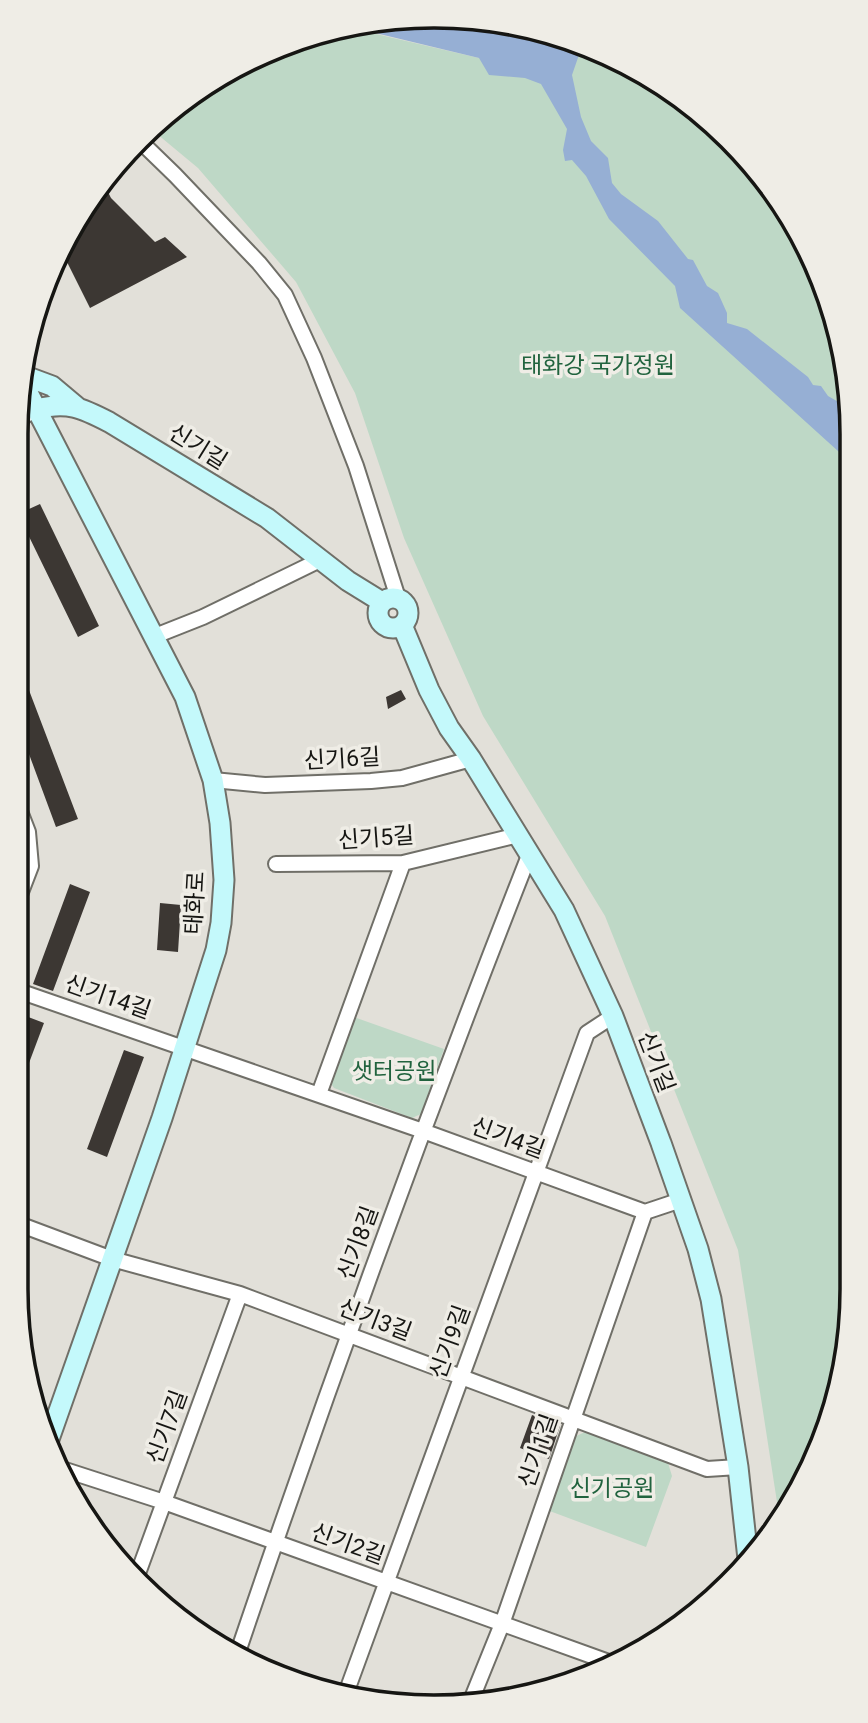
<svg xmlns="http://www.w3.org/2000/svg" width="868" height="1723" viewBox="0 0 868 1723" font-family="Roboto,'Noto Sans KR',sans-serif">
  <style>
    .green { fill: #bed8c6 }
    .water { fill: #96afd4 }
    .building { fill: #3c3733 }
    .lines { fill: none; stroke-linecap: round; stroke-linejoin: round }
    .street-casing { stroke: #706f68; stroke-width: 18 }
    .secondary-casing { stroke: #706f68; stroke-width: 23 }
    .street { stroke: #fff; stroke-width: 14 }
    .secondary { stroke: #c4f9fb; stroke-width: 19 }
    .labels { text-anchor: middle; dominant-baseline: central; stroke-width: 7; stroke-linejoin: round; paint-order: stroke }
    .park-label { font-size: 23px; fill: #21633e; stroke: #efede6 }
    .street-label { font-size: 23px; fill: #161613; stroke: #efede6 }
    .rim { fill: none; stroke: #161613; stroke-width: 3.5 }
  </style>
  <rect width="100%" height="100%" fill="#e2e0d9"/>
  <path class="green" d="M359,30L479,58L551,54L580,48L619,59L689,102L766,180L820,274L849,379L851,1316L809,1474L779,1515L738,1250L605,916L483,716L404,538L355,393L296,282L198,168L151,129L158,120L299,38Z
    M351,1016L444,1049L421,1114L412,1118L334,1088L328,1079Z
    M585,1432L668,1463L672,1476L646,1547L547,1510L574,1437Z"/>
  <path class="water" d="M461,17L581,49L572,75L581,117L591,141L608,158L612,183L621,194L658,221L688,259L693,260L707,286L718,293L727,313V323L747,329L808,377L813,385L821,386L828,396L849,408V461L680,308L675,286L609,219L586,176L572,160L565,161L563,150L567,129L541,84L525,78L489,75L479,58L363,30Z"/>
  <path class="building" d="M106,188L111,198L155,242L165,237L187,257L90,308L60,248Z
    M40,504L99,626L78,637L18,514Z
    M16,656L78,819L56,827L16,719Z
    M401,690L406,699L388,709L386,697Z
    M70,884L90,892L53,991L33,984Z
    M160,903L181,905L178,952L157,950Z
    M23,1015L44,1023L17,1095L16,1035Z
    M124,1050L144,1057L107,1157L87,1149Z
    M532,1415L560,1426L549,1459L520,1448Z"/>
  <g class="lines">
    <defs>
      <path id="street" d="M141,142L175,175L259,263L285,295L314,358L356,466L398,598
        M17,420L37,409
        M155,636L203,617L322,559
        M213,780L265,785L371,781L402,778L471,759
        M276,864L403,863L518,835
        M16,905L31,866L28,832L16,801
        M16,990L423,1131L645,1212L681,1200
        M319,1094L403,863
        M16,1223L112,1259L240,1294L707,1469L738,1467
        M62,1469L164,1502L617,1665
        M137,1576L240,1294
        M238,1652C329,1383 426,1117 530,853
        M345,1696L587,1033L613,1016
        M470,1703L502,1624L645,1212"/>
      <path id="secondary" d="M25,376L52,386L77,407
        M23,383L185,697L213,780L220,823L224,880L221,923L216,950L162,1118L48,1442
        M37,409C67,401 82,408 109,422L267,518L348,581L382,602
        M378 613a15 15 0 1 1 30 0a15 15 0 1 1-30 0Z
        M402,625L429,690L449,728L471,759L564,910L613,1016L661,1143L698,1249L711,1299L738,1467L748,1559"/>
    </defs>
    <use href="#street" class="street-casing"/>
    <use href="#secondary" class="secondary-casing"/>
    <use href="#street" class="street"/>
    <use href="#secondary" class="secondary"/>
  </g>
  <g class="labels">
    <g class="park-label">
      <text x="598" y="365">태화강 국가정원</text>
      <text x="394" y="1071">샛터공원</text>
      <text x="612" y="1488">신기공원</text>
    </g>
    <g class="street-label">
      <text transform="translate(198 447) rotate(32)">신기길</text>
      <text transform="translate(342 759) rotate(-3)">신기6길</text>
      <text transform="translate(376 838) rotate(-4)">신기5길</text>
      <text transform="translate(195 903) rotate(-87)">태화로</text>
      <text transform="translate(108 997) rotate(19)">신기14길</text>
      <text transform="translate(656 1062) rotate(69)">신기길</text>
      <text transform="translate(508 1138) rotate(20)">신기4길</text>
      <text transform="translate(358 1243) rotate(-70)">신기8길</text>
      <text transform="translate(375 1320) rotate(21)">신기3길</text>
      <text transform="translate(450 1342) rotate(-70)">신기9길</text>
      <text transform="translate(167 1427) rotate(-70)">신기7길</text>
      <text transform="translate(538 1451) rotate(-71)">신기1길</text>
      <text transform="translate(348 1544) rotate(20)">신기2길</text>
    </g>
  </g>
  <path d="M0 0H868V1723H0ZM434 28H434A406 406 0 0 1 840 434V1289A406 406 0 0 1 434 1695H434A406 406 0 0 1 28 1289V434A406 406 0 0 1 434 28Z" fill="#efede6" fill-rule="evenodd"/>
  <path class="rim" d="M434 28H434A406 406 0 0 1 840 434V1289A406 406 0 0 1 434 1695H434A406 406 0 0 1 28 1289V434A406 406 0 0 1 434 28Z"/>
</svg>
